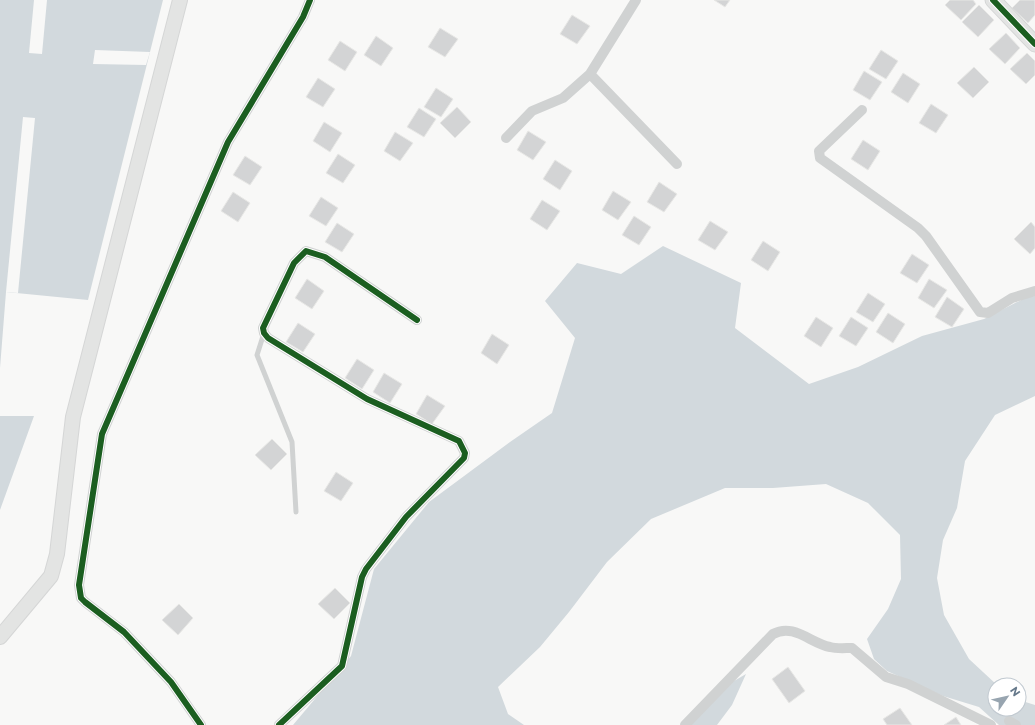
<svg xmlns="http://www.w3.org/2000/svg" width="1035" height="725" viewBox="0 0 1035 725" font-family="Montserrat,sans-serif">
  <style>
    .water { fill: #d2d9dd }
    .pier { fill: #f8f8f7 }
    .building { fill: #d3d4d5; stroke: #e8e8e6 }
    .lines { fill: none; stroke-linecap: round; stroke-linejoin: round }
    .secondary-casing { stroke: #d5d6d6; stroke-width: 16 }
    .primary-casing { stroke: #d5d6d6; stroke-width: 17 }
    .lane { stroke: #d0d2d2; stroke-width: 5 }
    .street { stroke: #d0d2d2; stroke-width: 10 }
    .secondary { stroke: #e3e4e3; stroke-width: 14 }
    .primary { stroke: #e3e4e3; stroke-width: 15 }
    .cycleway-casing { stroke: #fff; stroke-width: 8 }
    .cycleway { stroke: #1b5e20; stroke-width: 6 }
  </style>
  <rect width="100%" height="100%" fill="#f8f8f7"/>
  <path class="water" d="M0,0H163L88,300L6,292L0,368Z
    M663,246L741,283L735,328L809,384L858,367L922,336L984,319L1027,297L1035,296V396L995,415L965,461L957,508L943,540L937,578L944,615L969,659L997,685H995V709H1019V700L1035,705V725H999L979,707L943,696L887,671L874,659L867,639L888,609L901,579L900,535L868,503L826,484L773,488H725L651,519L607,562L569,612L540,647L498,687L508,714L524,725H293L351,656L374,569L429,502L510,442L552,413L575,338L545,301L577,263L621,274Z
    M0,416H34L0,510Z
    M746,674L732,705L717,725H689L722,688Z"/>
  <path class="pier" d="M34,0H47L42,54L29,53Z
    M95,50L150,52L146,65L93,64Z
    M23,117L35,118L18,293L6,292Z"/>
  <path class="building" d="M714,0H730L725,7Z
    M950,0H973L976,4L961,20L945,5Z
    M1020,0H1035V15L1028,23L1012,8Z
    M979,5L994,20L978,37L962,22Z
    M572,15L590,26L577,44L560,34Z
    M440,28L458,39L445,57L428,47Z
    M1006,33L1020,48L1005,64L989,49Z
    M376,36L393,48L381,66L364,55Z
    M340,41L357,52L345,71L328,60Z
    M881,50L898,61L886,79L869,69Z
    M1027,53L1035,61V75L1026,84L1010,69Z
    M974,67L989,82L973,98L957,83Z
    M864,71L882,82L870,100L853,90Z
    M903,73L920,84L908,103L891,92Z
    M318,78L335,89L323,107L306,97Z
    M436,88L453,99L441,117L424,107Z
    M931,104L948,115L936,133L919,123Z
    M457,107L471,122L455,138L440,123Z
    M419,108L436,119L424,137L407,127Z
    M324,122L342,133L330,152L313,141Z
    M528,131L546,142L533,160L517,150Z
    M395,132L413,143L400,161L384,151Z
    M863,140L880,151L868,170L851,159Z
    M338,154L355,165L343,183L326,173Z
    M245,156L262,167L250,185L233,175Z
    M555,160L572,171L560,190L543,179Z
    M659,182L677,194L664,212L647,202Z
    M613,191L631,202L618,220L602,210Z
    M233,192L250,203L238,222L221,211Z
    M321,197L338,208L326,226L309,216Z
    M542,200L560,211L547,230L530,219Z
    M634,216L651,227L639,245L622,235Z
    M710,221L728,232L715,250L698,240Z
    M1031,222L1035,227V248L1030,254L1014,239Z
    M337,223L354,234L342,252L325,242Z
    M763,241L780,252L768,271L751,260Z
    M912,254L929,265L917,283L900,273Z
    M307,279L324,291L312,309L295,298Z
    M929,279L947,290L934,308L918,298Z
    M868,293L885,304L873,322L856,312Z
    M947,297L964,309L952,327L935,317Z
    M888,313L905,324L893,343L876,332Z
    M816,317L833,328L821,347L804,336Z
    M851,317L868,328L856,346L839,336Z
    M298,323L315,334L303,352L286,342Z
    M492,334L509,345L497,364L481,353Z
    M357,359L374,370L362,389L345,378Z
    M384,373L402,384L390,403L373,392Z
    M427,395L445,406L432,424L416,414Z
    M272,439L287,454L271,470L255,455Z
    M336,472L353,483L341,501L324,491Z
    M335,588L350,603L334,619L318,604Z
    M179,604L193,618L178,635L162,620Z
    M788,667L805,691L789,703L772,679Z
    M900,708L912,725H887L883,719Z
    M956,717L961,725H944Z"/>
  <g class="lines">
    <defs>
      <path id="secondary" d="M0,637L51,576L57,554L73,417L180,0"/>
      <path id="primary" d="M993,0L1035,44"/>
    </defs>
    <use href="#secondary" class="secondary-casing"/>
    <use href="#primary" class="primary-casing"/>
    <path class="lane" d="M264,333L257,355L292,442L296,512"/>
    <path class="street" d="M590,74L677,164
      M862,110L819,151L820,158L918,228L926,236L980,312L988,313L1012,298L1035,291
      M506,138L532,111L563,98L590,74L636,0
      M1009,721L1016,725
      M201,725L171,682L124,632L85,602L81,598L79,585L102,434L228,142L303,17L310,0
      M279,725L342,666L362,577L366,569L406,517L464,458L465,453L459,441L367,399L268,338L264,333L263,328L294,263L306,251L325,257L417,320
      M685,725L773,634C794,623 810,643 830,647C837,649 845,648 852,648L886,677L908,684L991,725"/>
    <use href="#secondary" class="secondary"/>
    <use href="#primary" class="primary"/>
    <defs>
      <path id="cycleway" d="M993,0L1035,44
        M201,725L171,682L124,632L85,602L81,598L79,585L102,434L228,142L303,17L310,0
        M279,725L342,666L362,577L366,569L406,517L464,458L465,453L459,441L367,399L268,338L264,333L263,328L294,263L306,251L325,257L417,320"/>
    </defs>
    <use href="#cycleway" class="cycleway-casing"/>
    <use href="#cycleway" class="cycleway"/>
  </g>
  <g transform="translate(1007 697) rotate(56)"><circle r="19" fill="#ffffff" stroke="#c1c9d0"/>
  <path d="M0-3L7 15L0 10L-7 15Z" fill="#98a5b0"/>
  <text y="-6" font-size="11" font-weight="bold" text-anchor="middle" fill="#65788a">N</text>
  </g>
</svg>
